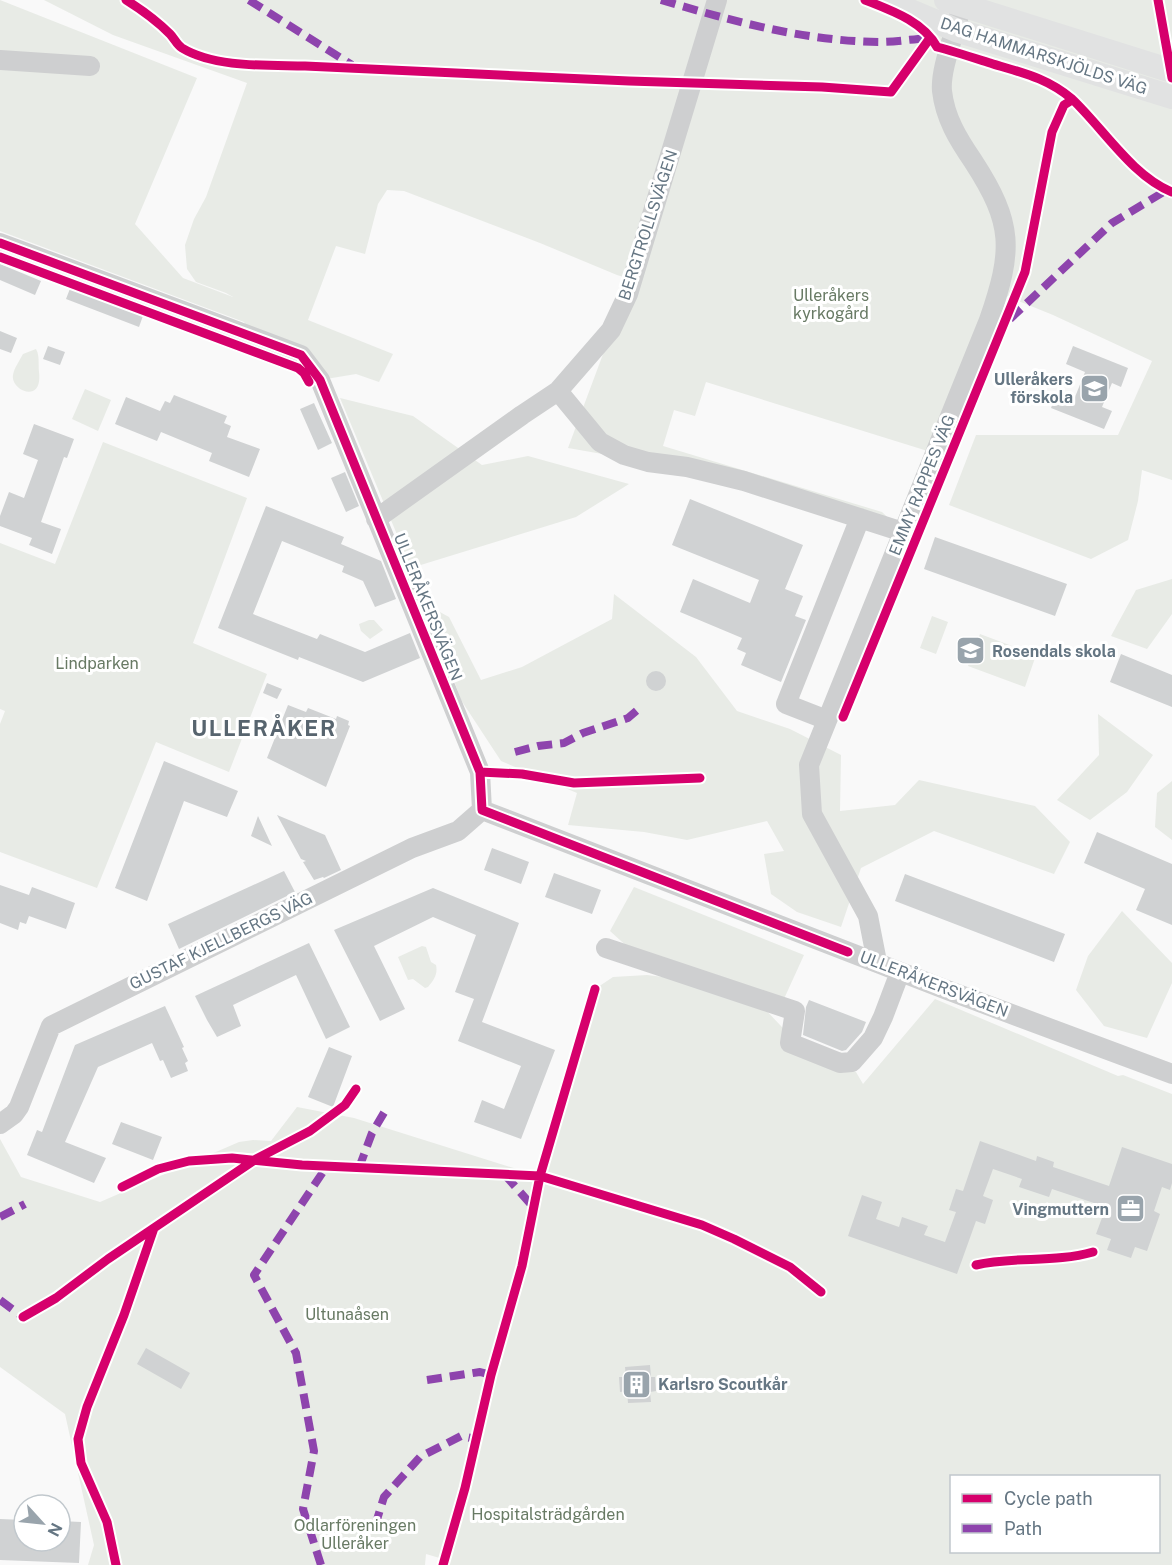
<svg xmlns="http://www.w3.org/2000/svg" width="1172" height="1565" viewBox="0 0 1172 1565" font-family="'Public Sans',sans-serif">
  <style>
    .green { fill: #e8ebe6; fill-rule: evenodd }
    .building { fill: #d0d2d3 }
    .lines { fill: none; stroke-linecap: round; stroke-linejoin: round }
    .minor { stroke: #cecfd0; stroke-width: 20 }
    .major { stroke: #e1e2e2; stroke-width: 24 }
    .quiet { stroke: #8e44ad; stroke-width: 8; stroke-dasharray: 15 8; stroke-linecap: butt }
    .cycleway-casing { stroke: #fff; stroke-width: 13 }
    .cycleway { stroke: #d6006c; stroke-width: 9 }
    .labels { text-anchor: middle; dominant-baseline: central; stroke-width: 6; stroke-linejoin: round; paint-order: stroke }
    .street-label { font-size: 16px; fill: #657683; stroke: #fff }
    .park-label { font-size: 16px; fill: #687a64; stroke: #fff }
    .poi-label { font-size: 16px; font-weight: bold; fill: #657683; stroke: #fff; text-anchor: end }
    .district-label { font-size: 22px; font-weight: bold; letter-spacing: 1.5px; fill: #57646e; stroke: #fff }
  </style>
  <rect width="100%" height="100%" fill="#f9f9f9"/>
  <path class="green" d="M0,0L197,78L135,224L183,278L233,297L226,293L196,282L187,269L185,245L194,219L206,197L247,83L113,35L44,0H1172V480L1142,470L1138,501L1128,540L1091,559L949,505L976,435H1118L1152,361L1053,315L999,293L934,453L706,382L695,416L674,410L663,446L882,512L903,532L648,462L568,448L631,279L617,275L540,243L404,191L387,190L378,204L365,254L336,246L308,320L393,354L379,382L356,374L320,380L301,355L251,336L244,322L0,231Z
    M36,349C40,356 38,364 39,372C43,405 10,390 13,375C14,368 20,360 23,354Z
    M85,389L111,400L98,431L72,419Z
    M340,398L413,416L482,465L528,456L629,484L576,517L411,568Z
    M103,442L247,498L193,643L267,674L229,772L156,742L97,888L0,852V724L5,711L0,709V543L55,564Z
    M1172,579V614L1147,649L1111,636L1136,590Z
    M614,594L696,657L737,711L790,729L841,755L840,811L895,805L919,780L1035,806L1070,842L1054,874L934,831L861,868L841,927L797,912L771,894L764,854L784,851L767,821L687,840L644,832L568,825L577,793L501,761L461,700L427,605L449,617L481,680L522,667L612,619Z
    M932,616L948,622L936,654L920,648Z
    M369,620H374L383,630L370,639L361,631L359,624Z
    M980,634L1036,655L1025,687L968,666Z
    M1098,714L1153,755L1127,792L1090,820L1057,800L1099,755Z
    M1172,781V840L1155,827L1157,793Z
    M634,887L804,955L783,1001L631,950L610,931Z
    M1122,911L1172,963V983L1147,1038L1104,1026L1076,990L1088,956Z
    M422,946L426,947L431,962L436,965C438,974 434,980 428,987L425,988L413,979L408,980L398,957Z
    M647,975L695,981L760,1004L802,1048L856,1072L863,1084L935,999L1118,1076L1123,1075L1172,1094V1565H442L443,1559L426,1554L425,1565H88L94,1545L65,1414L0,1367V1139L21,1177L100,1202L239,1142L253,1140L271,1141L297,1107L354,1118L539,1176L595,989L613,977ZM952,1476H1158V1552H952Z"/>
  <path class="building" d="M0,264L41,281L35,295L0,280Z
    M71,286L144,313L139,327L66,299Z
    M0,331L17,338L11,353L0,349Z
    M48,346L65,352L60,365L43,359Z
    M1073,346L1128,368L1121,387L1112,383L1102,407L1112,411L1104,429L1051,408L1058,390L1075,397L1085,372L1066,364Z
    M174,395L227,416L224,423L231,426L227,437L260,449L249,477L209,461L212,453L161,432L157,441L115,424L126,397L160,411L165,401L170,403Z
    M314,403L332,443L318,450L300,409Z
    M34,424L74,439L67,458L64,457L41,522L61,529L52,554L29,545L32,538L0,526V516L9,492L24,498L38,460L23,454Z
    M345,472L359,506L346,512L331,478Z
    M690,499L803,545L785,589L803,596L795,616L806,620L781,682L741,665L746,653L737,649L742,638L680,612L693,579L750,603L759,580L672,545Z
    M266,506L344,537L341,544L381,561L396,599L375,607L363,581L342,572L344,566L282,541L253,614L317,639L320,634L365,652L410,633L420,658L363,682L299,657L298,660L218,628Z
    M935,537L1067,584L1055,616L924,569Z
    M1121,654L1172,675V707L1110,682Z
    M646 681a10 10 0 1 1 20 0a10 10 0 1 1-20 0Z
    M267,683L282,689L277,699L263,693Z
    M288,705L306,712L308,708L336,719L337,716L349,721L348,725L350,726L326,787L267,758Z
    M164,761L238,791L227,817L184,801L147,901L115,888Z
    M277,815L325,835L341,870L324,878L323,877L314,880L303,862L306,861L301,859Z
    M258,816L272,846L251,836Z
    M1097,832L1172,864V925L1136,910L1145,889L1084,863Z
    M492,848L529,862L521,884L484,870Z
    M284,871L295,892L179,949L168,924Z
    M554,873L601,890L592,914L545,897Z
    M905,874L1065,934L1054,962L895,901Z
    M0,885L29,895L32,887L75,903L66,929L29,916L26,924L20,922L18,930L0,923Z
    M433,888L519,923L482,1022L555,1050L521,1139L474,1122L482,1100L504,1109L521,1066L458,1041L474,999L455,992L476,935L433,917L374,946L405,1009L380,1021L334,930Z
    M309,943L350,1027L326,1039L296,975L233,1005L241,1026L217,1037L207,1020L195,996Z
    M809,1000L866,1022L862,1032L846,1050L842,1051L803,1035L806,1007Z
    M165,1006L184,1047L182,1048L188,1061L185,1063L188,1071L171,1078L163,1060L160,1061L152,1043L98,1067L65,1142L106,1158L94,1183L27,1155L37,1130L42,1132L75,1045Z
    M329,1047L352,1056L333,1107L308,1097Z
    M121,1122L162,1137L153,1160L112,1144Z
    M980,1141L1036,1161L1037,1156L1054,1162L1053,1167L1109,1186L1122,1147L1172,1164V1183L1170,1190L1162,1187L1154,1211L1160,1214L1147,1251L1135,1247L1131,1258L1107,1250L1111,1239L1096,1234L1106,1207L1052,1189L1049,1197L1019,1187L1022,1179L993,1169L983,1196L993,1200L985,1224L976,1221L957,1274L848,1236L862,1195L882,1202L876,1219L899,1227L902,1217L928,1226L924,1235L945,1242L956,1212L949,1210L956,1189L963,1191Z
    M146,1348L190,1373L181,1389L137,1364Z
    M650,1365L651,1377H655L656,1391L650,1392L651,1402L628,1403L627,1391L620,1392L619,1377H626L625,1367Z
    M0,1519L24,1520V1541H60V1521L81,1522L79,1563L0,1560Z"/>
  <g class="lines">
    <path class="minor" d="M0,60L90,66
      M0,243L301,355L320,380L480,772L482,810L947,990L1172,1074
      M558,391L600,442L624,455L648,462L687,467L744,481L903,532
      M376,519L522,415L558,391L611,330L628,294L717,0
      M827,720L786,704L860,518
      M606,948L795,1011L790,1043L840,1063L852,1062L873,1038L883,1017L900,972
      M877,962L868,916L812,814L809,765L989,320C1013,250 1014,224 973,161C958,139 945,118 942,91C940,70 954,36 959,15
      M0,1124L14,1114L19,1107L51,1026L412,848L458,831L482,810"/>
    <path class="major" d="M884,0L956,30L1172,97
      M946,0L1172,71"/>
    <path class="quiet" d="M249,0L352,65
      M661,0C732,21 804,41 879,42C896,42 913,39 930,38
      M1010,319L1112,223L1167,190
      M515,752L538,746L564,743L583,733L628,718L641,707
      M359,1168L372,1133L385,1111
      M505,1175L535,1209
      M0,1217L25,1204
      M0,1300L23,1317
      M427,1380L480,1372L491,1375
      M375,1526L384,1497L420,1457L461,1436L476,1439
      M321,1565L303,1509L314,1451L296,1353L254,1275L327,1166"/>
    <defs>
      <path id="cycleway" d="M126,0C142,10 157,21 170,34C174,38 177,45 182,48C215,68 268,65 305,66L629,81L822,87L891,92L930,38
        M865,0C890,10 923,21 937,47C956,52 974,58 993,64C1023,73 1047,78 1072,99C1103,128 1132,176 1172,192
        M1158,0L1172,78
        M0,243L301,355L320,380L480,772L482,810L848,952
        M0,257L298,368L304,373L309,382
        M843,717L1025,272L1052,132L1064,105L1072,100
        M480,772L522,774L574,783L700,778
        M122,1187L158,1169L189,1161L232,1158L302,1165L540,1176L702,1225L734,1239L790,1267L821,1292
        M976,1265C1014,1256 1055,1263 1093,1252
        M23,1317L56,1298L108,1259L256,1159L310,1131L345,1105L356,1089
        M116,1565L107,1522L81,1463L78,1439L87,1407L124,1315L154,1228
        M443,1565L465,1488L491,1375L522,1266L540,1176L595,989"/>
    </defs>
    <use href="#cycleway" class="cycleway-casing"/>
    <use href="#cycleway" class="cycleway"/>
  </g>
  <defs>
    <symbol id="school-square" viewBox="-11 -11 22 22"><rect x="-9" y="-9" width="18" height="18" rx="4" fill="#99a4ac" stroke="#fff"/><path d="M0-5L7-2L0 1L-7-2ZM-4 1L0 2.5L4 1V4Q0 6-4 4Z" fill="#fff"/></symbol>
    <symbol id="office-square" viewBox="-11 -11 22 22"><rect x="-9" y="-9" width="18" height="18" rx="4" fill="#99a4ac" stroke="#fff"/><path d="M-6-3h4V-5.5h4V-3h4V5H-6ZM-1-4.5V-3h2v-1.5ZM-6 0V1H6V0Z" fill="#fff"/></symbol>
    <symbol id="building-square" viewBox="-11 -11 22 22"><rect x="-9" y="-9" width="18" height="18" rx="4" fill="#99a4ac" stroke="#fff"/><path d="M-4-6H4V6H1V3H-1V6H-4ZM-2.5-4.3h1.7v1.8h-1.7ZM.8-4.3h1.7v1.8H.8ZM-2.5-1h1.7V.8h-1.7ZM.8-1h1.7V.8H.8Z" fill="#fff"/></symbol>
  </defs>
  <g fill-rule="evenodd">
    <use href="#school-square" x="1078" y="372" width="33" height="33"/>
    <use href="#school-square" x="954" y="634" width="33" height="33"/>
    <use href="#office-square" x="1114" y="1192" width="33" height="33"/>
    <use href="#building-square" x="620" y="1368" width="33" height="33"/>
  </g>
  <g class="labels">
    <g class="street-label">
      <text transform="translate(1044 56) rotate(18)">DAG HAMMARSKJÖLDS VÄG</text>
      <text transform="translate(648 225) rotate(-72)">BERGTROLLSVÄGEN</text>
      <text transform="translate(922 485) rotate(-68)">EMMY RAPPES VÄG</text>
      <text transform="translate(428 607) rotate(68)">ULLERÅKERSVÄGEN</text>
      <text transform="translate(221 941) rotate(-26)">GUSTAF KJELLBERGS VÄG</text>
      <text transform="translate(934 984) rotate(21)">ULLERÅKERSVÄGEN</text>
    </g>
    <g class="park-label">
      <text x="831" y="295">Ulleråkers<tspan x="831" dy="18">kyrkogård</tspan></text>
      <text x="97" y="663">Lindparken</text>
      <text x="347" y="1314">Ultunaåsen</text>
      <text x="548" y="1514">Hospitalsträdgården</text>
      <text x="355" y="1525">Odlarföreningen<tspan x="355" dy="18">Ulleråker</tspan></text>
    </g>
    <g class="poi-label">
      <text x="1073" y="379">Ulleråkers<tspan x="1073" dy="18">förskola</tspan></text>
      <text x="992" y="651" text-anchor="start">Rosendals skola</text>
      <text x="1109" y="1209">Vingmuttern</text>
      <text x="658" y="1384" text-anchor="start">Karlsro Scoutkår</text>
    </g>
    <g class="district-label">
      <text x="264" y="728">ULLERÅKER</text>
    </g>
  </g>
  <rect x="950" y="1475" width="210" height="78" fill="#ffffff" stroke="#c1c8cd" stroke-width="1.5"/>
  <rect x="962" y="1494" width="30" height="9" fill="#d6006c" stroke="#c1c8cd" stroke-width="1.5"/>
  <text x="1004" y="1505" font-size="18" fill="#657683">Cycle path</text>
  <rect x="962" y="1524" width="30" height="9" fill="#8e44ad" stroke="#c1c8cd" stroke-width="1.5"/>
  <text x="1004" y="1535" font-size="18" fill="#657683">Path</text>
  <g transform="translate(42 1523) rotate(117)"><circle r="28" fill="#ffffff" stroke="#c1c8cd" stroke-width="1.5"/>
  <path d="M0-4.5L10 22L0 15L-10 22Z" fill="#99a4ac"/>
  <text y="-9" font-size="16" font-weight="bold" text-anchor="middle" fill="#657683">N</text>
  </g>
</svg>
